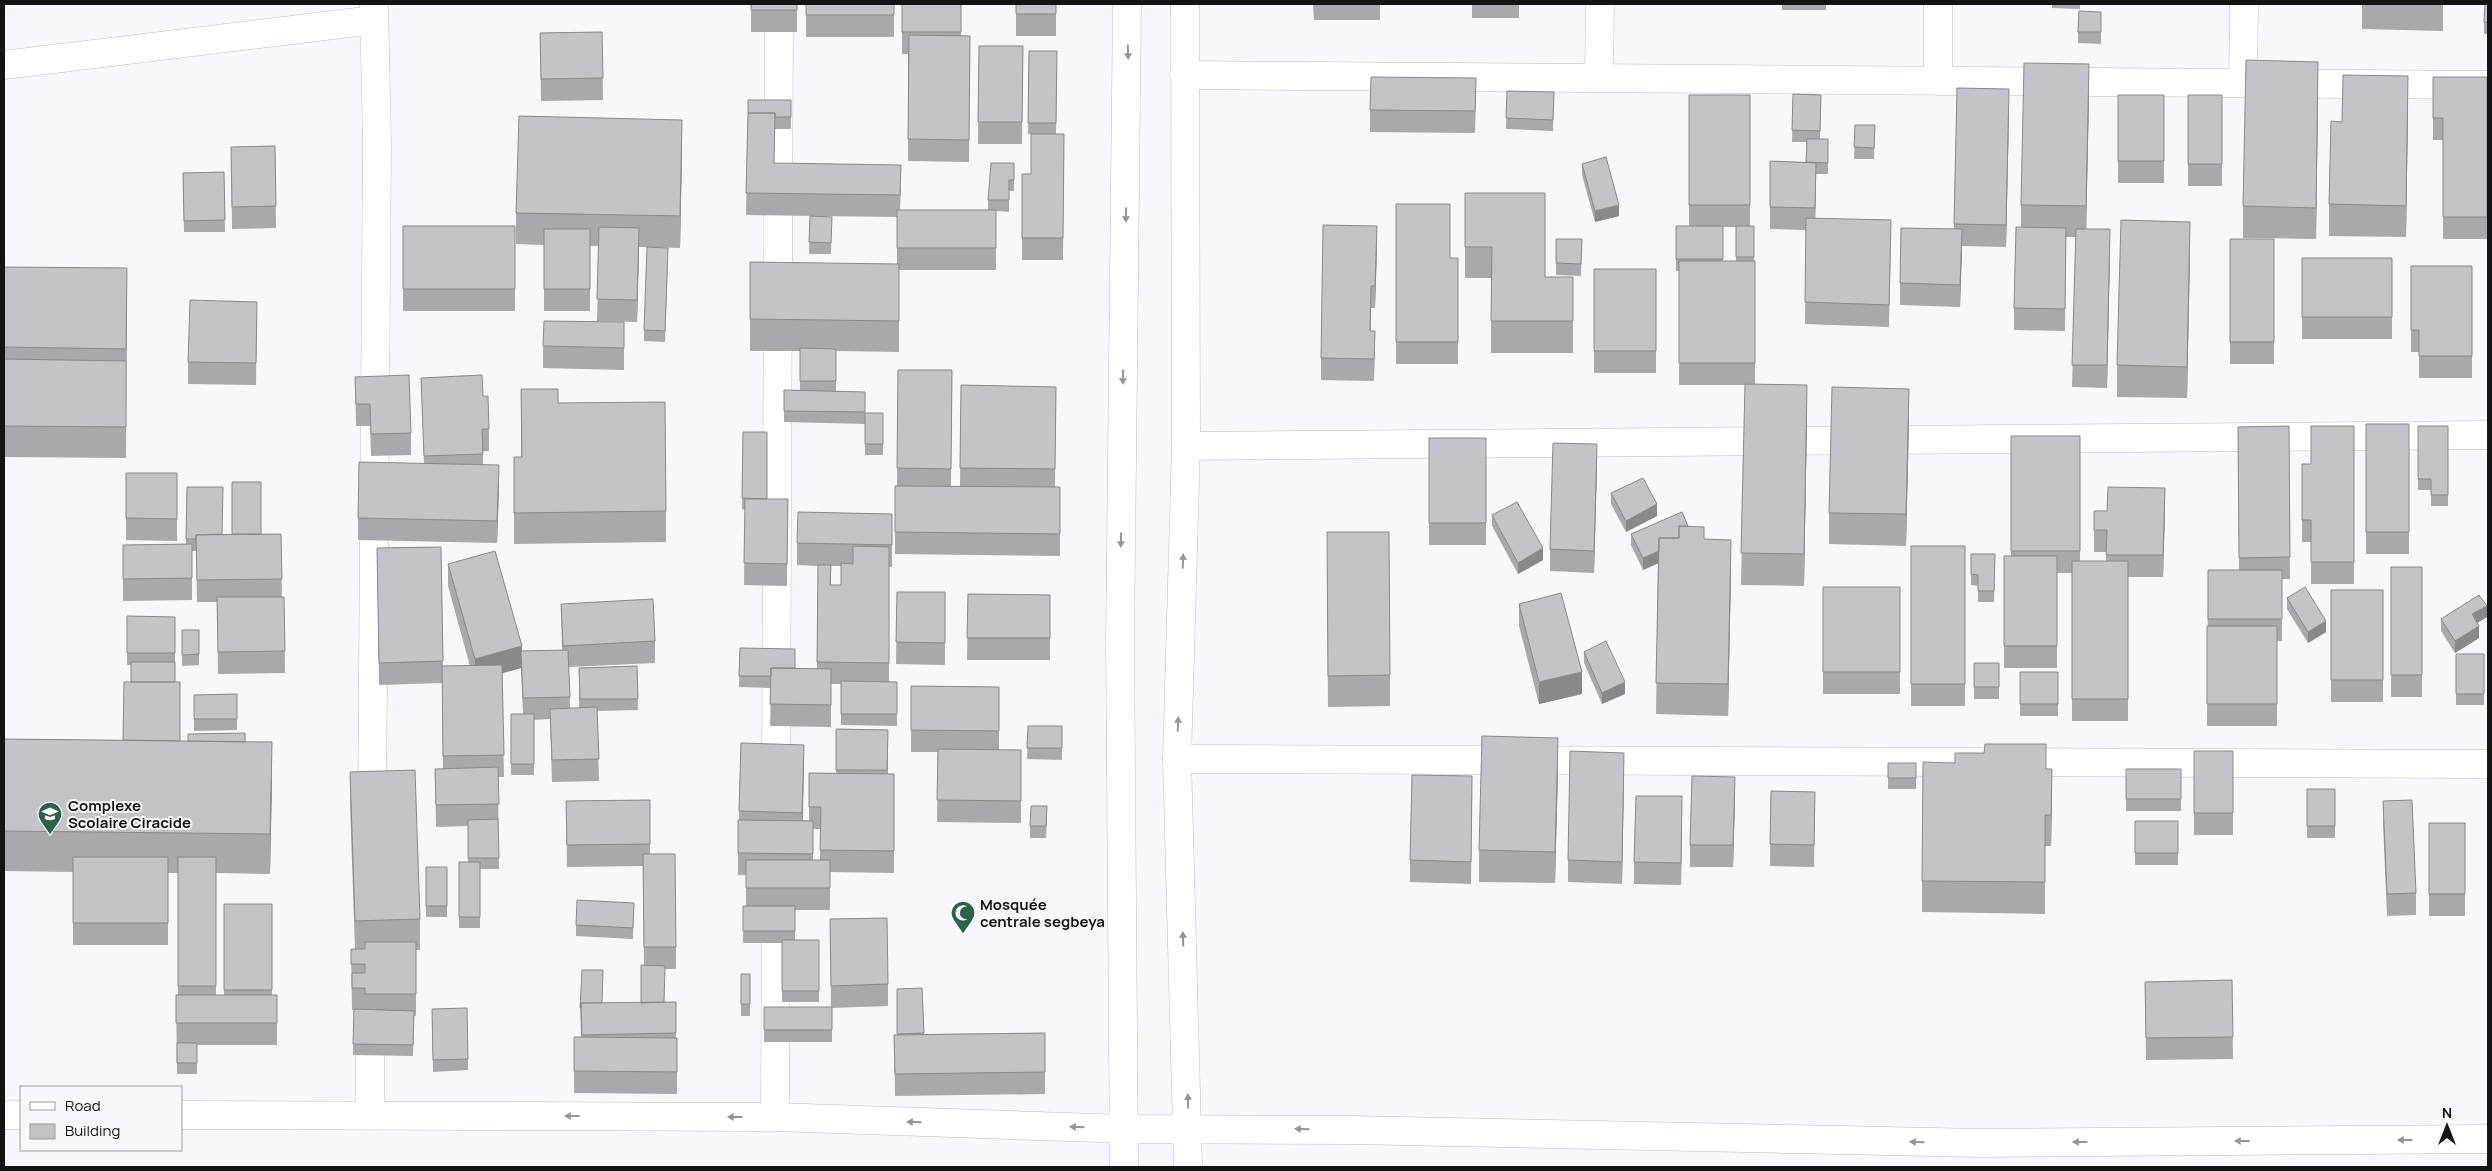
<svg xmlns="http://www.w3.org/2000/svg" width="2492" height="1171" viewBox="0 0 2492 1171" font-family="Manrope,sans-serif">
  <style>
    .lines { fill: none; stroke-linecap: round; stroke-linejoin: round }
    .minor-casing { stroke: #c0bec2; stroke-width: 29 }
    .major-casing { stroke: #c0bec2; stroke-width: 29 }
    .minor { stroke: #fff; stroke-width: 28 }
    .major { stroke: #fff; stroke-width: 28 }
    .wall { fill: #aaa8ac; fill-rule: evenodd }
    .shaded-wall { fill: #8b888c }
    .building { fill: #c6c3c8; stroke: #8b888c }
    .oneway { fill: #969596 }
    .labels { text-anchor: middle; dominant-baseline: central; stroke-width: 4; stroke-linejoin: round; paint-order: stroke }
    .poi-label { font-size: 15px; font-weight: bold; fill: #151415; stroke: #f9f7fb; text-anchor: start }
  </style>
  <rect width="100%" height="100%" fill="#f9f7fb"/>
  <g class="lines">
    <defs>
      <path id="minor" d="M4,65L374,20
        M1184,75L2488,85
        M1599,78L1600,4
        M1938,81V4
        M2243,83L2244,4
        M1186,446L2488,435
        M1177,759L2488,764
        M776,782L779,4
        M372,810L377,143L374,4
        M4,1115H21
        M181,1115L775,1117L1126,1129L1351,1130L1981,1143L2488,1139
        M370,1116V1018
        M775,1117L776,905"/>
      <path id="major" d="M1185,4L1186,446L1177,759L1188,1167
        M1124,1167L1120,642L1127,4"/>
    </defs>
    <use href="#minor" class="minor-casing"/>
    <use href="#major" class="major-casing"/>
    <use href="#minor" class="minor"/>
    <use href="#major" class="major"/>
  </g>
  <path class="wall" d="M751,4H797V32H751Z
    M806,4H894V37H806Z
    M902,4H961V36H970L969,162L908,161V54H902Z
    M1016,4H1056V36H1016Z
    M1313,4H1380V20H1314Z
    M1472,4H1519V18H1472Z
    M1782,4H1826V10H1782Z
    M2052,4H2080V9L2052,8Z
    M2362,4H2443V31L2362,29Z
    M2488,4V34H2484V22Z
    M2101,23V44L2078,43V32Z
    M602,32L603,100L541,101L540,33Z
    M979,46H1023L1022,144H978Z
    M1029,51H1057L1056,134H1064L1063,260H1022V174H1031V134H1028Z
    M2433,77H2487V239H2443V140H2433Z
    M1957,88L2009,111L2006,247L1962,246L1960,307L1900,305V283L1954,229Z
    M1507,91L1554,92L1553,131L1506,129Z
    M2318,93L2316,239L2243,238V206Z
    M1793,94L1821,95L1820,139H1828V174H1816L1815,218L1891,242L1889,327L1805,324L1806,230L1770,229V161L1806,162L1807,142H1792Z
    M1689,95H1750V226H1754V261H1755V384L1807,417L1804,586L1741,585L1745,385H1679V271H1676V226H1689ZM1723,227H1736V261H1723Z
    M2089,95L2086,229L2110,251L2107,388L2072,387L2076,237H2066L2065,331L2014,330V308L2021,227V205Z
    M2118,95H2164V183H2118Z
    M2188,95H2222V186H2188Z
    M791,100V129H775L774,163L901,187L900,210H988V200L1014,163V191H1009V212L996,211V270H899V352L836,351V391L865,392V413H883V455H865V424L784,422V390L800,391V351H750V319L897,264V217L746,215L748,113Z
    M1476,100L1475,133L1370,132V110Z
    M2408,107L2406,237L2329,236V204L2342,122Z
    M1855,125H1875L1874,159H1854Z
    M275,146L276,228L232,229L231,147Z
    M682,151L680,248L639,247L637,322L597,321L599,246H590V311H544V245L516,244V213Z
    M1582,164L1619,216L1595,222L1582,175Z
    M224,172L225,232H184L183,173Z
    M1465,193L1545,277H1573V353H1491V278H1465Z
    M1396,204L1450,258H1458V364H1396Z
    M810,216L832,217L831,254H809Z
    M403,226H515V311H403Z
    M1556,239H1582L1581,276L1556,275Z
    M2230,239H2274V364H2230Z
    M1377,248L1375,308H1371V331L1375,353L1374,381L1321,380V358Z
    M2190,254L2187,398L2117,397V365Z
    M2302,258H2392V339H2302Z
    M668,259L665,342L644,341V330Z
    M2411,266H2472V378H2419V352H2411Z
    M4,267L127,300L126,458L4,457Z
    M1594,269H1656V373H1594Z
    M257,302L256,385L188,384V362Z
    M624,322V370L543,368V346Z
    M898,370H952L951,486L960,487L961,385L1056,387L1055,487H1060V556L895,554V486H897Z
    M355,377L411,433V455L371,456L370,426H356Z
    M421,378L483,396L489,429V451H483V464L499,487L497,543L358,540V518L424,463Z
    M521,389L558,403L666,511V542L514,544V457H521Z
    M1909,421L1906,546L1829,544V513Z
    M2366,424H2409V554H2366Z
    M2289,426L2290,579H2282V641H2277V726H2207L2208,570H2239L2238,427Z
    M2354,426V584H2311V542H2302V464H2311Z
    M2418,426H2448V506H2431V490H2418Z
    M743,432L767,499H788L787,586L744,585L745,510L742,509Z
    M2011,436H2080V561H2106V552H2094V511L2165,510L2163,577H2128V721H2072V573H2057V668H2004V556H2011Z
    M1429,438H1486V545H1429Z
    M1597,466L1594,573L1550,571V549Z
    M126,473H177V541L126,540Z
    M187,487L222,534H281L282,597H284L285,673L218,674L217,602H197L196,551H192V600L123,601V545L186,544Z
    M1611,493L1657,516L1626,532L1611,504Z
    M1492,515L1543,560L1518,574L1492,526Z
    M1688,526L1704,539L1731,571L1728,716L1656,714L1658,563L1643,570L1631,545V534Z
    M892,536V567H889V682H897V726L841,725V684H831V727L770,726L771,688L739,687L740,648L795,668L817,669L818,566L797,565V543ZM831,566H841V585H831Z
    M1911,546H1965V706H1911Z
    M441,547L443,666H470L448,586V564L522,651L562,650L561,604L655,641V663L569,667L570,708H579V668L637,666L638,710L597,711L599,781L552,782L550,719L534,720V775H511V714H523L521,668L502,673L504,777H498L499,869H480V928H459V862H468V826L436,827L435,769H443L442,683L379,685L377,548Z
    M1971,554H1995L1994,602H1978V586L1971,585Z
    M1327,563L1390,675V706L1328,707Z
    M2391,567H2422V697H2391Z
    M1823,587H1900V694H1823Z
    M2331,590H2383V702H2331Z
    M897,592H945V665L896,664Z
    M968,594L1050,595V660H967Z
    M2287,598L2326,632L2308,643L2287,609Z
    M1519,604L1582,694L1539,704L1519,626Z
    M127,616L175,617V682L180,741L245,742L272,782L270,874L216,873V995H224V904H272V995H277V1045H197V1074H177L176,995H178V873H168V945H73V872L4,871V739L123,740L131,682V665H127Z
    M2487,617L2477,623L2479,638L2455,653L2441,631V619Z
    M182,630H199V665L182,666Z
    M1584,652L1625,694L1602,704L1584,663Z
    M2456,654H2484V705H2456Z
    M1974,663H1999V699H1974Z
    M2020,672H2058V716H2020Z
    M911,686L999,687V750H1021V823L937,822L938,752H911Z
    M237,694V730L194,731V695Z
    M1028,726H1062V760L1027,759Z
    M836,729L888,730V774H894V873L830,872V910H795V940H819V1002H782V943H743V906H746V875H738V820H739L741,743L804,767L803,820L809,821V773H836ZM813,829H820V860H813Z
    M2194,751H2233V835H2194Z
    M1888,763H1916V789H1888Z
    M2046,769L2052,800L2051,846H2045V914L1922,912V881Z
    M2126,769H2181V811H2126Z
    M1558,770L1555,883L1479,882V850Z
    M350,772L420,919V950H416V1016H414L413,1056L353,1055L354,1010H352L351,949H355L350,804Z
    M1624,775L1622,884L1568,882V860Z
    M2307,789H2335V838H2307Z
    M1771,791L1815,792L1814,867L1770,866Z
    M1472,798L1471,884L1410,882V860Z
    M1735,799L1733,867H1690V845Z
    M650,800V854L676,947V969H665L664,1002H676V1038H677V1094L574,1093V1037H581L580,1008L641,1003L644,965L643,866L567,867L566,801Z
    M2383,801L2416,893V915L2387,916L2383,823Z
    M1047,818L1046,838H1030V826Z
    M1682,818L1681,885L1634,884V862Z
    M2135,821H2178V865H2135Z
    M2429,823H2465V916H2429Z
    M426,867H447V917H426Z
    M634,903L633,939L576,936V925Z
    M830,919L888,984V1006L832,1008V1042H764V1007H831Z
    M741,974H750V1016H741Z
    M2232,980L2233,1059L2146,1060L2145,982Z
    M922,988L924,1034L1045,1033V1094L895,1096L894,1035H897Z
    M432,1021L468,1059V1070L433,1072Z"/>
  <path class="shaded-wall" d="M2318,62V93L2316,239V208Z
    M2089,64V95L2086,237V206Z
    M2408,76V107L2406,237V206Z
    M2009,89V111L2006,247V225Z
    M682,120V151L680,248V216Z
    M1816,163V185L1815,230V208Z
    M1619,205V216L1595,222V211Z
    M2190,222V254L2187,398V367Z
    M1377,226V248L1375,308V286Z
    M639,228V250L637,322V300Z
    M1962,229V251L1960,307V285Z
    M2110,229V251L2107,388V365Z
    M127,268V300L126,380V349Z
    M1807,385V417L1804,586V554Z
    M1909,389V421L1906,546V514Z
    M1597,444V466L1594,573V551Z
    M499,465V487L497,543V521Z
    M2165,488V510L2163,577V555Z
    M1657,504V516L1626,532V521Z
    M1693,536V548L1643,570V558Z
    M1731,540V571L1728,716V684Z
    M1543,548V560L1518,574V563Z
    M2487,606V617L2472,626V614Z
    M2326,621V632L2308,643V632Z
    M2479,626V638L2455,653V641Z
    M522,646V668L521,651V668L475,681V659Z
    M1582,672V694L1539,704V682Z
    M1625,682V694L1602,704V693Z
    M1558,738V770L1555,883V852Z
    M272,742V782L270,874V834Z
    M804,745V767L802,835V813Z
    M1624,753V775L1622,884V862Z
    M2052,769V800L2051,846V815Z
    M1735,777V799L1733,867V845Z
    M1682,796V818L1681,885V863Z"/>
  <path class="building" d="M751,4H797V10H751Z
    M806,4H894V15H806Z
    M902,4H961V32H902Z
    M1016,4H1056V14H1016Z
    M2485,4H2488V23L2484,22Z
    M2079,11L2101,12V32H2078Z
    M602,32L603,78L541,79L540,33Z
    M909,35L970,36L969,140L908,139Z
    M979,46H1023L1022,122H978Z
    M1029,51H1057L1056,123H1028Z
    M2246,60L2318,62L2316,208L2243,206Z
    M2024,63L2089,64L2086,206L2021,205Z
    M2343,75L2408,76L2406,206L2329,204L2331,121L2342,122Z
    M1371,77L1476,78L1475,111L1370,110Z
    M2433,77H2487V217H2443V118H2433Z
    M1957,88L2009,89L2006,225L1954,224Z
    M1507,91L1554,92L1553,120L1506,118Z
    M1793,94L1821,95L1820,131L1792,130Z
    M1689,95H1750V205H1689Z
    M2118,95H2164V161H2118Z
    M2188,95H2222V164H2188Z
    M748,100H791V117H775V113H748Z
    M748,113H775L774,163L901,165L900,195L746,193Z
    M519,116L682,120L680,216L516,213Z
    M1855,125H1875L1874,148L1854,147Z
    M1031,134H1064L1063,238H1022V174H1031Z
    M1807,139H1828V163L1806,162Z
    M275,146L276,206L232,207L231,147Z
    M1606,157L1619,205L1595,211L1582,164Z
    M1770,161L1816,163L1815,208L1770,207Z
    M991,163H1014V180H1009V200H988Z
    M224,172L225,220L184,221L183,173Z
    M1465,193H1545V277H1573V321H1491L1492,247H1465Z
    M1396,204H1450V258H1458V342H1396Z
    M897,210H996V248H897Z
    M810,216L832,217L831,243L809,242Z
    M1806,218L1891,220L1889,305L1805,302Z
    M2121,220L2190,222L2187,367L2117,365Z
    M1323,225L1377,226L1375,286H1371L1370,331H1375L1374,359L1321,358Z
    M403,226H515V289H403Z
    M1676,226H1723V259H1676Z
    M1736,226H1754V257H1736Z
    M599,227L639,228L637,300L597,299Z
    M2016,227L2066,228L2065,309L2014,308Z
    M1901,228L1962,229L1960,285L1900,283Z
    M544,229H590V289H544Z
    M2076,229H2110L2107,365H2072Z
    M1556,239H1582L1581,264L1556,263Z
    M2230,239H2274V342H2230Z
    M647,247L668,248L665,331L644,330Z
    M2302,258H2392V317H2302Z
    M1679,261H1755V363H1679Z
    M750,262L899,264V321L750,319Z
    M2411,266H2472V356H2419V330H2411Z
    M4,267L127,268L126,349L4,347Z
    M1594,269H1656V351H1594Z
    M190,300L257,302L256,363L188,362Z
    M544,321L624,322V348L543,346Z
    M800,348L836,349V381H800Z
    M4,359L126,361V427L4,426Z
    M898,370H952L951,469L897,468Z
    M409,375L411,433L371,434L370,404H356L355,377Z
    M482,375L483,396H488L489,429H482L483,454L424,456L421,378Z
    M1745,384L1807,385L1804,554L1741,553Z
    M961,385L1056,387L1055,469L960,468Z
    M1832,387L1909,389L1906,514L1829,513Z
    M521,389H558V403L665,402L666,511L514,513V457H522Z
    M784,390L865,392V412L784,411Z
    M865,413H883V444H865Z
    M2366,424H2409V532H2366Z
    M2289,426L2290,557L2239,558L2238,427Z
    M2311,426H2354V562H2311V520H2302V464H2311Z
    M2418,426H2448V495H2431V479H2418Z
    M743,432H767V499L742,498Z
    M2011,436H2080V551H2011Z
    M1429,438H1486V523H1429Z
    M1553,443L1597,444L1594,551L1550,549Z
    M359,462L499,465L497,521L358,518Z
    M126,473H177V519L126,518Z
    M1643,478L1657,504L1626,521L1611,493Z
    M232,482H261V534H232Z
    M895,486L1060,487V534L895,532Z
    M187,487H223L222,534L196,535V539H186Z
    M2108,487L2165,488L2163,555H2106L2107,530H2094V511H2107Z
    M745,499H788L787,564L744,563Z
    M1517,502L1543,548L1518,563L1492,515Z
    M798,512L892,514V545L797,543Z
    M1682,512L1688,526H1679V538H1659V551L1643,558L1631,534Z
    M1679,526L1704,527V539L1731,540L1728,684L1656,683L1659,538H1679Z
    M1327,532H1389L1390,675L1328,676Z
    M281,534L282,579L197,580L196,535Z
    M192,544V578L123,579V545Z
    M853,546L889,547V663L817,662L818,565H831L830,585H841V563L853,564Z
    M1911,546H1965V684H1911Z
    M441,547L443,661L379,663L377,548Z
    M495,551L522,646L475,659L448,564Z
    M1971,554H1995L1994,591H1978V575L1971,574Z
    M2004,556H2057V646H2004Z
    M2072,561H2128V699H2072Z
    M2391,567H2422V675H2391Z
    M2208,570H2282V619H2208Z
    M1823,587H1900V672H1823Z
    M2305,587L2326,621L2308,632L2287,598Z
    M2331,590H2383V680H2331Z
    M897,592H945V643L896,642Z
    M1561,593L1582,672L1539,682L1519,604Z
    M968,594L1050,595V638H967Z
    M2479,595L2487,606L2472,614L2479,626L2455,641L2441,619Z
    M217,597H284L285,651L218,652Z
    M653,599L655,641L563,646L561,604Z
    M127,616L175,617V653H127Z
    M2207,626H2277V704H2207Z
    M182,630H199V654L182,655Z
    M1606,641L1625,682L1602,693L1584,652Z
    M740,648L795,649V668H771V676H739Z
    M568,650L570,697L523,698L521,651Z
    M2456,654H2484V694H2456Z
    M131,662H175V682H131Z
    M1974,663H1999V687H1974Z
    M502,665L504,755L443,756L442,666Z
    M637,666L638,699H580L579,668Z
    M771,668L831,669V705L770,704Z
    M2020,672H2058V704H2020Z
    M841,681L897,682V714H841Z
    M124,682H180V741L123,740Z
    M911,686L999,687V731L911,730Z
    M237,694V719H194V695Z
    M597,707L599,759L552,760L550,709Z
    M511,714H534V764H511Z
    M1028,726H1062V748H1027Z
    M836,729L888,730L887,770H836Z
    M245,733V742L188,741V734Z
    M1482,736L1558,738L1555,852L1479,850Z
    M4,739L272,742L270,834L4,831Z
    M741,743L804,745L802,813L739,811Z
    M1985,744H2046V769H2052L2051,815H2045V882L1922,881L1923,762L1955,763V753H1984Z
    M938,749L1021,750V801L937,800Z
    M1570,751L1624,753L1622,862L1568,860Z
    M2194,751H2233V813H2194Z
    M1888,763H1916V778H1888Z
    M498,767L499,804L436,805L435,769Z
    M2126,769H2181V799H2126Z
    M415,770L420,919L355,921L350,772Z
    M809,773L894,774V851L820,850L821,807H809Z
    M1412,775L1472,776L1471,862L1410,860Z
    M1692,776L1735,777L1733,845H1690Z
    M2307,789H2335V826H2307Z
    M1771,791L1815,792L1814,845L1770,844Z
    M1636,796H1682L1681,863L1634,862Z
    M650,800V844L567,845L566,801Z
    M2412,800L2416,893L2387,894L2383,801Z
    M1031,806H1047L1046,826H1030Z
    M498,819L499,858H468V820Z
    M738,820L813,821V854L738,853Z
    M2135,821H2178V853H2135Z
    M2429,823H2465V894H2429Z
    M643,854H675L676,947H644Z
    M73,857H168V923H73Z
    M178,857H216V986H178Z
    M746,860H830V888H746Z
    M459,862H480V917H459Z
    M426,867H447V906H426Z
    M577,900L634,903L633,928L576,925Z
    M224,904H272V990H224Z
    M743,906H795V931H743Z
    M887,918L888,984L831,986L830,919Z
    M782,940H819V991H782Z
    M365,942H416V994H365V988H352V973H365V964H351V949H365Z
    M641,965L665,966L664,1002L641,1003Z
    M582,970H603L602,1003H581V1008H580Z
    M741,974H750V1004H741Z
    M2232,980L2233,1037L2146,1038L2145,982Z
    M922,988L924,1033L897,1034V989Z
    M176,995H277V1023H176Z
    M676,1002V1033L582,1035L581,1003Z
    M764,1007H832V1030H764Z
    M467,1008L468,1059L433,1060L432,1009Z
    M354,1009L414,1011L413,1045L353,1044Z
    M1045,1033V1072L895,1074L894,1035Z
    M574,1037L677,1038V1072L574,1071Z
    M177,1043H197V1063H177Z"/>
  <defs><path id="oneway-solid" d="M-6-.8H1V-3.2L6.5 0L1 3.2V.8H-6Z" transform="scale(1.25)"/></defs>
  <g class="oneway">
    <use href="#oneway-solid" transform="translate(1128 52) rotate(89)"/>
    <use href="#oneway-solid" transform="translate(1126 215) rotate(91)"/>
    <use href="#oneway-solid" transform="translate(1123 377) rotate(91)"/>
    <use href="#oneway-solid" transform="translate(1121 540) rotate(91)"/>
    <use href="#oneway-solid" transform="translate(1183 561) rotate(-88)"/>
    <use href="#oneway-solid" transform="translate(1178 724) rotate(-88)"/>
    <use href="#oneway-solid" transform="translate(1183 939) rotate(-92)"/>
    <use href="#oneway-solid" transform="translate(1188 1101) rotate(-92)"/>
    <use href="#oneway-solid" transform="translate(572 1116) rotate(-180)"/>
    <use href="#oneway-solid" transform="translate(735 1117) rotate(-180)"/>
    <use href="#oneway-solid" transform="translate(914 1122) rotate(-178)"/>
    <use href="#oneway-solid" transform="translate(1077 1127) rotate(-178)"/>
    <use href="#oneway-solid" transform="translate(1302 1129) rotate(-179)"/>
    <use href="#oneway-solid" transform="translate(2405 1140) rotate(180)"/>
    <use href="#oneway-solid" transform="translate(2242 1141) rotate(180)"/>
    <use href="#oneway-solid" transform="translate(1917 1142) rotate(-179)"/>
    <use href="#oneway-solid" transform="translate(2080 1142) rotate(180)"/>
  </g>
  <defs>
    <symbol id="school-pin" viewBox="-11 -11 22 30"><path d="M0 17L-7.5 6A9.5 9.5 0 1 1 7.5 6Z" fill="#2b6249" stroke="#f9f7fb"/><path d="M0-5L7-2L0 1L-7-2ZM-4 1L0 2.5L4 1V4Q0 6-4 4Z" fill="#fff"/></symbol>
    <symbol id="mosque-pin" viewBox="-11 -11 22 30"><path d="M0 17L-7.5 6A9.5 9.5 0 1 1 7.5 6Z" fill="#2b6249" stroke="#f9f7fb"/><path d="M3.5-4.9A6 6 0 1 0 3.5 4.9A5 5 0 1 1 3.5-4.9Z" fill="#fff"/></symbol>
  </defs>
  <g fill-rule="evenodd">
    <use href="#school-pin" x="36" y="800" width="28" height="38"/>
    <use href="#mosque-pin" x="949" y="899" width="28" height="38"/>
  </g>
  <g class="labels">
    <g class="poi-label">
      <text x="68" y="805">Complexe<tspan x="68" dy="17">Scolaire Ciracide</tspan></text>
      <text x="980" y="904">Mosquée<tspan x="980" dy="17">centrale segbeya</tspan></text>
    </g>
  </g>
  <rect width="2492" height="1171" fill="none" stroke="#151415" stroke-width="10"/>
  <rect x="20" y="1086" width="162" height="65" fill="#f9f7fb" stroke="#9e9c9f"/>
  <rect x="30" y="1102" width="25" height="8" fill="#ffffff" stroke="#9e9c9f"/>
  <text x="65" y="1111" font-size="15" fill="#151415">Road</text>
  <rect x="30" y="1124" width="25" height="15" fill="#c6c3c8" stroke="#9e9c9f"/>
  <text x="65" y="1136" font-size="15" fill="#151415">Building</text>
  <g transform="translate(2447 1126)" stroke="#f9f7fb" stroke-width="4" paint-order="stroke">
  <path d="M0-4L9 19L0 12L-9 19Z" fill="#151415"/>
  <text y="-8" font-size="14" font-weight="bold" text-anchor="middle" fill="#151415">N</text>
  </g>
</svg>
